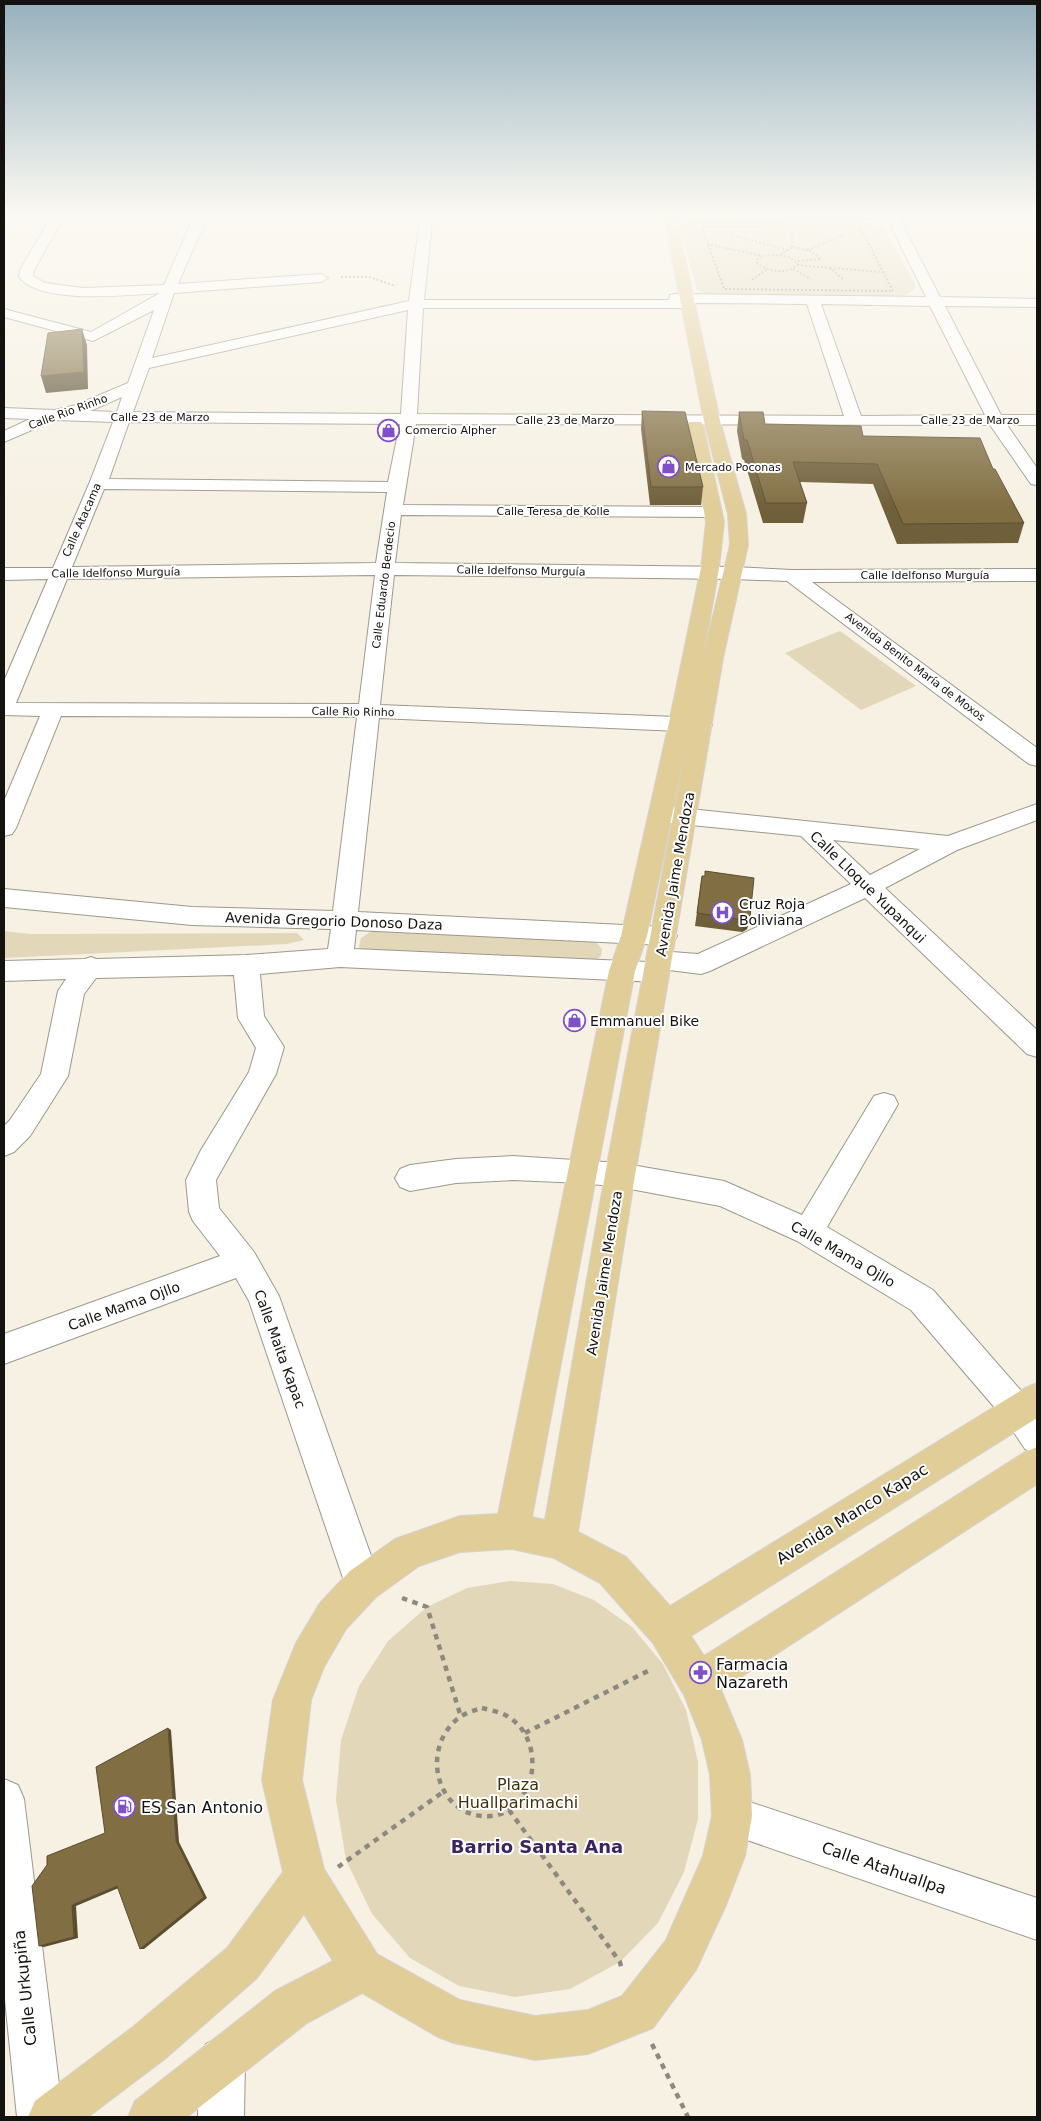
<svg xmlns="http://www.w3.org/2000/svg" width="1041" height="2121" viewBox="0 0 1041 2121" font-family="'DejaVu Sans',sans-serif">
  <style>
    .green { fill: #e3d7ba }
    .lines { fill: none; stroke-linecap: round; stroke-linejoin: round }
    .minor-casing { stroke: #9d988c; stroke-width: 2 }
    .major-casing { stroke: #d5d4d4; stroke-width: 2 }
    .path-far1 { stroke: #8d8980; stroke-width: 2; stroke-dasharray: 2 2; stroke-linecap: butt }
    .path { stroke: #8d8980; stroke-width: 4.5; stroke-dasharray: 5.5 5.5; stroke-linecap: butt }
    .minor { fill: #fff; fill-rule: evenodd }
    .major { fill: #e1cd98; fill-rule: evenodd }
    .wall { fill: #6f5f3a }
    .shaded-wall { fill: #5a4e2f }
    .building { fill: #816f43; stroke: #5a4e2f }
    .labels { text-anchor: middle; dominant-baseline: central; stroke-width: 4; stroke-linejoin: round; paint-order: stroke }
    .far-street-label { font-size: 11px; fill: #14120e; stroke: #fff }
    .far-poi-label { font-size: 11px; fill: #14120e; stroke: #fff; text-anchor: start }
    .street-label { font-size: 14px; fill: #14120e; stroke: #fff }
    .poi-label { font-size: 14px; fill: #14120e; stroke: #fff; text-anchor: start }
    .near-street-label { font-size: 16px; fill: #14120e; stroke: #fff }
    .near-poi-label { font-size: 16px; fill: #14120e; stroke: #fff; text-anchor: start }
    .near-park-label { font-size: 16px; fill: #40320b; stroke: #fff }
    .near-neighbourhood-label { font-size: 18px; font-weight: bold; fill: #3b245f; stroke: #fff }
  </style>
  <rect width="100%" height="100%" fill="#f7f1e4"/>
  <path class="green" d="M691,220L858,221L876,224L884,228L916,286L910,293L896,298L720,296L705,293L697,290L679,225Z
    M840,631L916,686L861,710L785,653Z
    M377,928L595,941L602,949L601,956L593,963L367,952L359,947L361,938Z
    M4,931L30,934L297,933L304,940L287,944L4,958Z
    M510,1581L553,1584L594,1600L632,1627L663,1664L686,1710L698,1762V1819L684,1872L658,1923L620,1962L570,1989L515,1997L459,1986L410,1958L372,1914L346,1860L336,1800L341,1740L359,1686L388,1641L427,1607L467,1588Z"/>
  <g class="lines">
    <defs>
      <path id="minor" d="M4,212H109L110,214L108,217L104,218L63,219L34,270L33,276L45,283L83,288L164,285L196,212H384L378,216L207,217L178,284L321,274L328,278L321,282L174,293L152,358L409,301L421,212H433L424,300H669L670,295L675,294L926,297L887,218L656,219L651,217L502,216L496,212H1037V218H899L940,297L1037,299V307L945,306L1001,415H1037V425H1007L1037,468V485L1031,484L990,425L416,424L403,505L713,507L719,508L722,512L719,516L713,517L401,515L395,563L734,567L792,570L1037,569V581L812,582L1037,748V766L1029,764L787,581L734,579L394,575L380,705L701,718L709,720L712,725L709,730L701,732L379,718L358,912L664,927L673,930L677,936L673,942L664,945L356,930L354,949L647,962L646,960L650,953L659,951L698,954L851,884L801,836L661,822L653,819L649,814L653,809L661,806L948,836L1037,804V820L957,850L885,888L1037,1030V1057L1027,1054L865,898L710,971L701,974L669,970L666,979L657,982L340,967L260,974L264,1016L284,1047L276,1074L216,1180L219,1208L254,1252L279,1296L381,1584L376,1597L363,1602L350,1597L345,1584L249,1301L236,1278L4,1364V1334L220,1256L193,1221L189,1212L186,1180L201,1150L249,1072L256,1048L238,1018L234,975L96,978L84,994L68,1076L30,1136L14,1152L4,1156V1126L10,1120L41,1074L58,991L66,979L4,981V961L85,959L91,957L96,959L246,955L328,949L331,929L192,925L4,907V889L192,907L333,911L357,717L61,716L16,828L12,834L4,836V801L40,716L4,715V681L48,579L4,580V568H53L89,484L113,422L55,420L4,442V431L30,419L4,418V408L55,410L76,405L128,383L154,310L93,341L4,317V309L91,332L160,293C128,295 40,305 19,277L20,270L50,219L4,220ZM695,303L807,304L844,416L417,414L423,308H689L694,307ZM821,304L930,306L985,415L861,416ZM408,310L401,414L133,412L149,368ZM122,397L117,412L90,411ZM129,422L400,424L388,482L109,479ZM104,489L387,492L376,563L72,567ZM375,575L359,704L16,703L67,579ZM833,840L920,849L870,875Z
        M884,1093L894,1096L898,1104L827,1227L933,1290L1037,1409V1454L1025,1449L1007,1422L911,1310L797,1241L720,1206L620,1187L582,1183L513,1180L456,1183L410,1191L400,1187L395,1178L400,1169L410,1165L456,1159L513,1156L620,1163L724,1181L802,1215L874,1096Z
        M4,1779L18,1785L24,1799L63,2117H17L4,1990Z
        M732,1796L1037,1898V1940L718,1830L712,1816L718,1802Z
        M222,2037L238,2044L245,2060L244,2117H198L199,2060L206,2044Z"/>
      <path id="major" d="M663,212H675L720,421L746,514L748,545L723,658L635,1175L578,1532L626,1557L670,1606L1025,1388L1037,1383V1418L691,1636L704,1656L1025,1452L1037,1447V1484L721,1690L742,1740L750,1775L752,1816L745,1856L726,1905L696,1970L653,2028L588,2054L535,2060L454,2043L438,2037L362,1993L307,2023L187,2117H128L135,2101L275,1991L333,1961L304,1914L257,1978L166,2058L88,2117H28L35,2101L134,2026L227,1948L283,1872L262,1780L273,1700L296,1643L320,1603L350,1571L395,1539L460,1516L498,1514L609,971L621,936L669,723L701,568L706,522L687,425L689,422H701L703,425L724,522L719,568L703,657L730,545L728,514L704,421ZM688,738L605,1175L545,1520L532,1517L635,971L647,936ZM512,1549L554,1558L600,1583L653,1643L684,1695L702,1740L710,1775L712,1816L703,1856L666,1940L622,1996L588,2010L535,2016L460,2000L377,1954L324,1869L302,1780L311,1700L324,1667L346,1629L376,1597L419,1566L460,1552Z"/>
    </defs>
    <use href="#minor" class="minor-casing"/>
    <use href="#major" class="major-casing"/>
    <path class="path-far1" d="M123,214L179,213
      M702,227H860L893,291L724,289Z
      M792,233V247
      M732,235L787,250
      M707,244L762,256
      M807,250L844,235
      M776,255L789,257L798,264C787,275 769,272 757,263V260L763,256Z
      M780,255L792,247L811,251L821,259L797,261
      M797,265L830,268L844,280
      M830,268L883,272
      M793,269L811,279
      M341,277H369L396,286
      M752,280L767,269"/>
    <path class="path" d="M402,1598L427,1607L461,1717
      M482,1708C490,1710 500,1712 507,1716C532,1730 539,1765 526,1790C519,1803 507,1815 491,1816C440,1820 419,1755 455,1721C462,1714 472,1711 482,1708Z
      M525,1733L652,1669
      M509,1810L620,1962L622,1971
      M338,1867L443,1792
      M652,2044L688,2117"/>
    <use href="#minor" class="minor"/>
    <use href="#major" class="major"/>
  </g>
  <path class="wall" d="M642,411L703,487L701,505H650L641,429Z
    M739,412L765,424L863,436L993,469L1024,523L1018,543L897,544L873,484L800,482L807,503L803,523H763L744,460L742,459L737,431Z
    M702,876L750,917L747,929L742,932L695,926Z"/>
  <path class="shaded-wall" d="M82,329L87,345L88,389L46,393L41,376Z
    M750,917L747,929L742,932L744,920Z
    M168,1728L171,1730L179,1842L207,1898L144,1949H140L176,1841Z
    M117,1886L121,1887L76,1906L78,1938L44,1947L39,1946L72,1905Z"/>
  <path class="building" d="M82,329L84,372L41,376L48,333Z
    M642,411L685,412L703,487H651Z
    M739,412H763L765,424L861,426L863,436L980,438L993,469H995L1024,523L903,524L877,464L793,462L807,503H766L747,440H744Z
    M705,871L754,878L750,917L744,920L697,913L702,876H705Z
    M168,1728L176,1841L204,1897L140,1949L117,1886L72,1905L74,1937L39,1946L32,1886L47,1865V1856L105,1833L96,1767Z"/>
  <linearGradient id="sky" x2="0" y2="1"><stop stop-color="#96b0bc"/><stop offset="0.42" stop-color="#fbf9f3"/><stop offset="1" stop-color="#fbf9f3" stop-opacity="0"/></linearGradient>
  <rect width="1041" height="509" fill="url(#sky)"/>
  <defs>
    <symbol id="shop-ring" viewBox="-11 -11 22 22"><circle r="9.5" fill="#fff" stroke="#8050c8" stroke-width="1.5"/><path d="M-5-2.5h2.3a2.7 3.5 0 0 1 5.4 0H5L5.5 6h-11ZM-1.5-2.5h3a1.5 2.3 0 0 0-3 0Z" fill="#8050c8"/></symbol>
    <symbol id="hospital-ring" viewBox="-11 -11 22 22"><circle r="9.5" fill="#fff" stroke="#8050c8" stroke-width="1.5"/><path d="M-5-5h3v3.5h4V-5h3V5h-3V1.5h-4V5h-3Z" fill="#8050c8"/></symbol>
    <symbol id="pharmacy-ring" viewBox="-11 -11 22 22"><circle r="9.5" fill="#fff" stroke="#8050c8" stroke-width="1.5"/><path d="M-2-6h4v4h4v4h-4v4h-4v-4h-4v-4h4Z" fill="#8050c8"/></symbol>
    <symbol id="fuel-ring" viewBox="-11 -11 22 22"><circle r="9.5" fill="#fff" stroke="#8050c8" stroke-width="1.5"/><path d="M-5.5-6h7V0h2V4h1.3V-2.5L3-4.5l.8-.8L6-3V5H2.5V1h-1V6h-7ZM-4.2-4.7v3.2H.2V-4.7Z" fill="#8050c8"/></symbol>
  </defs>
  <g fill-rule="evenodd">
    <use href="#shop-ring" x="376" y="418" width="25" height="25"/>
    <use href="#shop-ring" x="656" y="454" width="25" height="25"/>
    <use href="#hospital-ring" x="710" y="900" width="25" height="25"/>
    <use href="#shop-ring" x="562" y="1008" width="25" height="25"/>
    <use href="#pharmacy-ring" x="688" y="1660" width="25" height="25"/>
    <use href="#fuel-ring" x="112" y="1794" width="25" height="25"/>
  </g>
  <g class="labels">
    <g class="far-street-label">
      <text transform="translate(68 412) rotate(-20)">Calle Rio Rinho</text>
      <text x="160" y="417">Calle 23 de Marzo</text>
      <text x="565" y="420">Calle 23 de Marzo</text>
      <text x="970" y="420">Calle 23 de Marzo</text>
      <text x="553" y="511">Calle Teresa de Kolle</text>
      <text transform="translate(82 520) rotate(-66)">Calle Atacama</text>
      <text transform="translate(521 571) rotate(1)">Calle Idelfonso Murguía</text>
      <text transform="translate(116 573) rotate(-1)">Calle Idelfonso Murguía</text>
      <text x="925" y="575">Calle Idelfonso Murguía</text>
      <text transform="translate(384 585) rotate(-83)">Calle Eduardo Berdecio</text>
      <text transform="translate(915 667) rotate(37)">Avenida Benito María de Moxos</text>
      <text transform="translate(353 712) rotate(1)">Calle Rio Rinho</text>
    </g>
    <g class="far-poi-label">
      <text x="405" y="430">Comercio Alpher</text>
      <text x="685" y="467">Mercado Poconas</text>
    </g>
    <g class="street-label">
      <text transform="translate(675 874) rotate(-80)">Avenida Jaime Mendoza</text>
      <text transform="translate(868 887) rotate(44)">Calle Lloque Yupanqui</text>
      <text transform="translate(334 921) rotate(2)">Avenida Gregorio Donoso Daza</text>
      <text transform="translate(843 1254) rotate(30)">Calle Mama Ojllo</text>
      <text transform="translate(604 1273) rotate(-81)">Avenida Jaime Mendoza</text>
      <text transform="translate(124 1306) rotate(-20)">Calle Mama Ojllo</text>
      <text transform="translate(280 1349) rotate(70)">Calle Maita Kapac</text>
    </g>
    <g class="poi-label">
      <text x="739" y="904">Cruz Roja<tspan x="739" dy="16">Boliviana</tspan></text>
      <text x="590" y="1021">Emmanuel Bike</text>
    </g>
    <g class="near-street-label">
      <text transform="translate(852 1514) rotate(-32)">Avenida Manco Kapac</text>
      <text transform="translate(884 1868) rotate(19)">Calle Atahuallpa</text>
      <text transform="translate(25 1988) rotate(-96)">Calle Urkupiña</text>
    </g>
    <g class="near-poi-label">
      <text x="716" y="1664">Farmacia<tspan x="716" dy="18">Nazareth</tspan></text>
      <text x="141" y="1807">ES San Antonio</text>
    </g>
    <g class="near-park-label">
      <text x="518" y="1784">Plaza<tspan x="518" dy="18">Huallparimachi</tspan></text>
    </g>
    <g class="near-neighbourhood-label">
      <text x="537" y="1846">Barrio Santa Ana</text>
    </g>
  </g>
  <rect width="1041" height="2121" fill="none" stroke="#14120e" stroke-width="10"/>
</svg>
